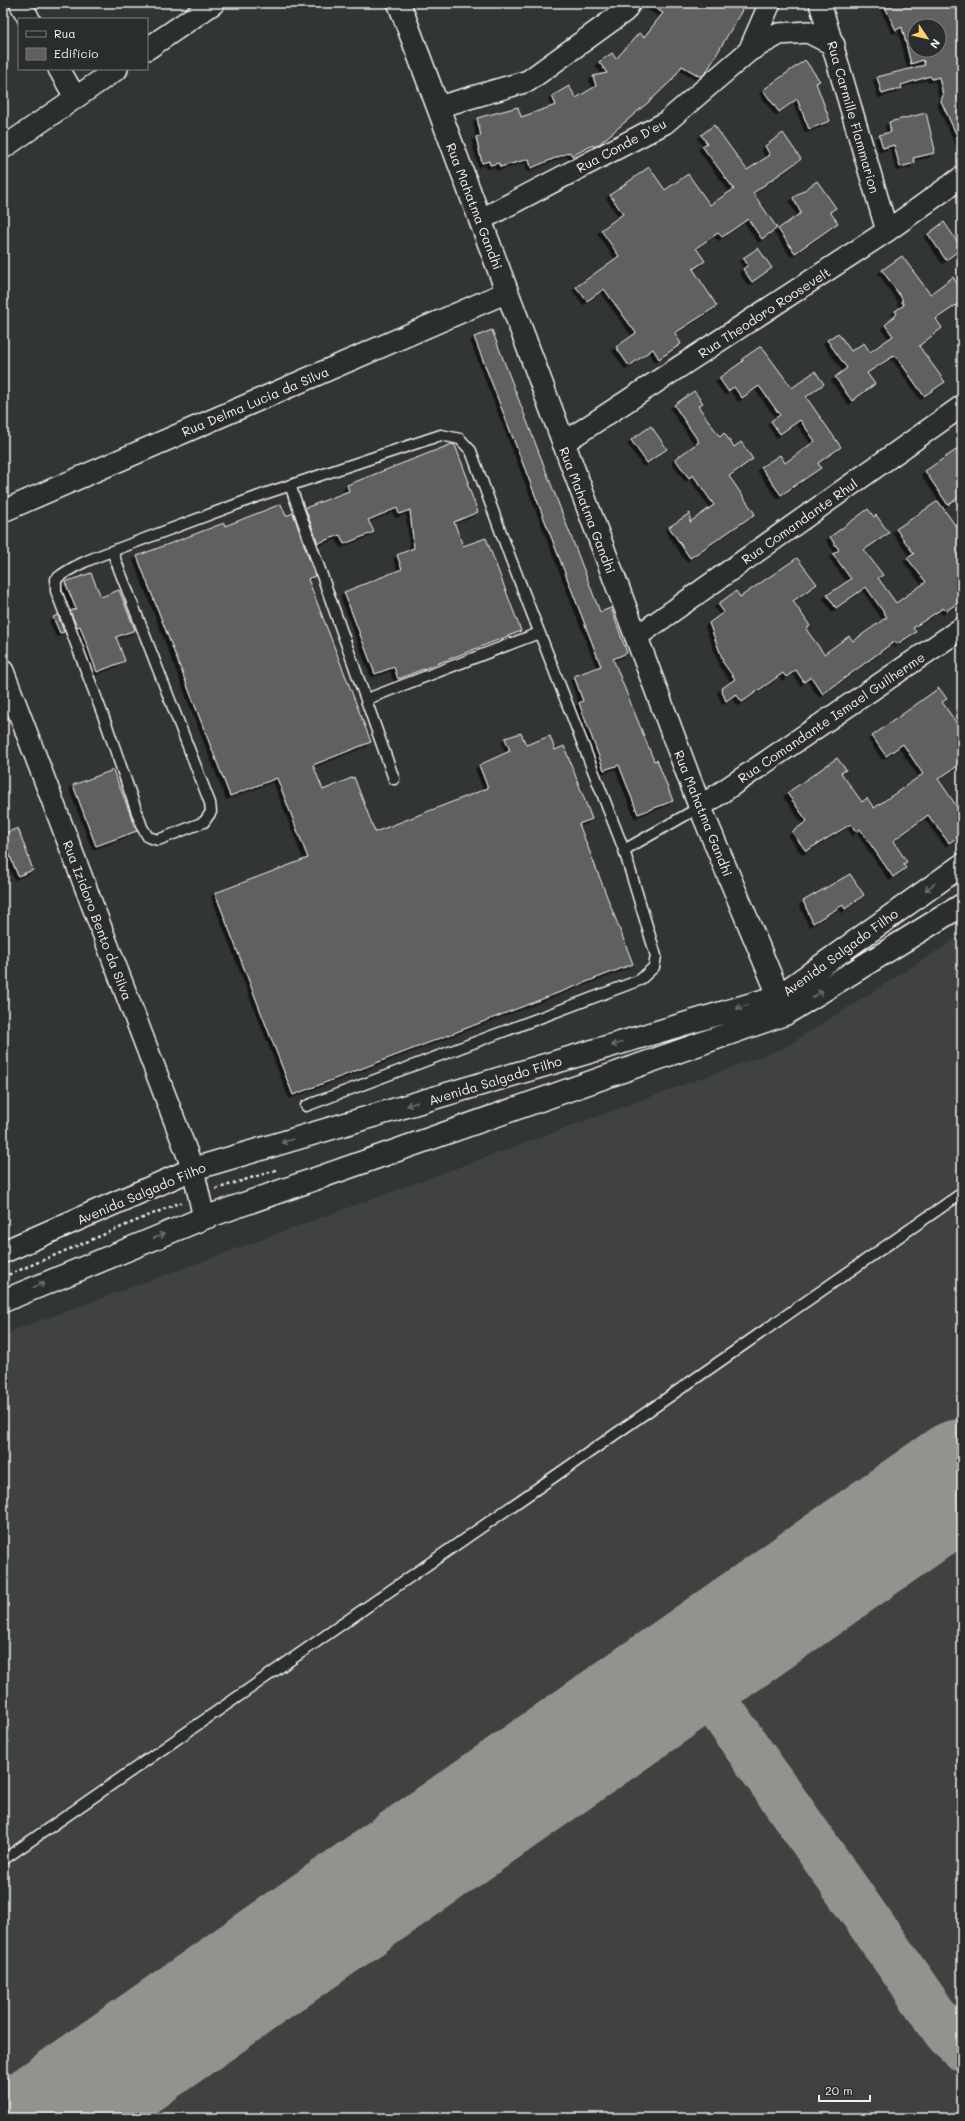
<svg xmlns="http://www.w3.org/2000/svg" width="965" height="2121" viewBox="0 0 965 2121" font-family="Mali,sans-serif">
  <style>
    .built { fill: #404242 }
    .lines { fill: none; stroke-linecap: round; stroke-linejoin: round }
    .taxiway { stroke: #93938e; stroke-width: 46 }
    .runway { stroke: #93938e; stroke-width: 116 }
    .building { fill: #5f605f; stroke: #f4f1e8; fill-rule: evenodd; filter: url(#shadow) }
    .service-casing { stroke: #f4f1e8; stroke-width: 13 }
    .minor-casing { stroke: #f4f1e8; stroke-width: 24 }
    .tertiary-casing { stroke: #f4f1e8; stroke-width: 25 }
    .path { stroke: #f4f1e8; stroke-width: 2.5; stroke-dasharray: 3 3; stroke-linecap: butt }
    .service { stroke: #2a2d2e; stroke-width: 10 }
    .minor { stroke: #2a2d2e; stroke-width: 21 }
    .tertiary { stroke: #2a2d2e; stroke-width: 22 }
    .oneway { stroke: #71726f }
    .labels { text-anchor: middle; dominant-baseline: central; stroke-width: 4; stroke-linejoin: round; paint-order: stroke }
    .street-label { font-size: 13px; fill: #f4f1e8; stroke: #2a2d2e }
  </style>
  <defs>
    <filter id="shadow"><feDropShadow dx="-3.5" dy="3.5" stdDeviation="0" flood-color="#0009"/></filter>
  </defs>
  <rect width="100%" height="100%" fill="#323535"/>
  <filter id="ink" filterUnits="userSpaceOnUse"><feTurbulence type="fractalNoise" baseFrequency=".025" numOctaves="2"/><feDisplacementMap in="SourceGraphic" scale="8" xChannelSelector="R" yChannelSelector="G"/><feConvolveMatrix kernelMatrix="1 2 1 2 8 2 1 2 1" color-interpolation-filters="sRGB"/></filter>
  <g filter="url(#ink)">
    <path class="built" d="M962,935V2118H3V1338L12,1331L784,1048Z"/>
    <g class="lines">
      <path class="taxiway" d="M691,1667L949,2036L962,2048"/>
      <path class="runway" d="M47,2118L962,1477"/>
    </g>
    <path class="building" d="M646,3H744L741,12L707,71L701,77L682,66L672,80L651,100L598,145L594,147L593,145L572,156L570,152L531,168L529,159L500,167L499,163L490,165L489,161L482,163L476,137L481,136L477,118L518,107L521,117L556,105L552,96L569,86L576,98L596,86L593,76L607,73L599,62L612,53L616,59L639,33L644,37L663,13Z
      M883,3H962V147L941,101L943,95L939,77L932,79L930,76L901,85L902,88L882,94L877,77L925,65L923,60L911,64L902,27L896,30ZM915,26H939V50H915Z
      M805,60L820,81L816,83L830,121L809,129L797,99L779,112L763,90Z
      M926,113L935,150L933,151L934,153L913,158L915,163L900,167L894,145L883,148L879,135L891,132L889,122Z
      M714,125L747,170L770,155L765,146L783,133L801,159L753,193L777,228L762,239L748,219L722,237L718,233L696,248L705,261L693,269L717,306L675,333L681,344L659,359L653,349L629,366L616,347L636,333L604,289L587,301L576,287L619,256L601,230L623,214L610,195L649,167L665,190L688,174L710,205L734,189L702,146L707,143L701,135Z
      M817,181L836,208L830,212L838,223L795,253L778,229L801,213L793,198Z
      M944,222L959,244L957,245L960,250L946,260L928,234Z
      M758,248L772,268L752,282L743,269L748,265L743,258Z
      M902,256L930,294L953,277L962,291V301L936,319L942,328L919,346L945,382L924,396L896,356L892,357L867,373L875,384L852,401L835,377L847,368L827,340L838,333L851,351L864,343L870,352L893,336L885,325L897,314L895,311L904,305L901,301L903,300L882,270Z
      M492,330L600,612L611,608L627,653L613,659L654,761L657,760L673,801L638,814L619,765L604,770L579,703L583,701L574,676L601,666L474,337Z
      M761,346L792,388L815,371L824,384L806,397L841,447L818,463L821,468L781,495L761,467L780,455L785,463L815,441L800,420L780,434L771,421L780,415L759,386L742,398L734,387L728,391L719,378L743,361L742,359Z
      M694,391L703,403L698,406L720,437L724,433L734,447L741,442L753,459L729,476L755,514L690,558L669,527L690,513V522L714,505L693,475L689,478L675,459L699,442L674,405Z
      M651,426L667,449L647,463L631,440Z
      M452,444L455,445L469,482L467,483L478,512L454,522L463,546L486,538L521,631L398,679L394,667L375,674L344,592L402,569L397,555L414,548L410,510L399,514L397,508L368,520L374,532L344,544L340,535L318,543L305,508L349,491L347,485Z
      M962,446V495L948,505L925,471Z
      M938,501L962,535V600L946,611L943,608L913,628L916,632L897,644L895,641L823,694L811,677L804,682L796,670L786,677L783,673L742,702L736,694L726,701L721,689L735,679L722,661L723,660L709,623L724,612L718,604L736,591L740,597L797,558L817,584L793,601L810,626L806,629L824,654L849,636L853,641L887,617L866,587L836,608L827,595L851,579L833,554L839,550L830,537L868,509L874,517L876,515L889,533L864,550L883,575L878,578L896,603L926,582L907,558L914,554L896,529Z
      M281,504L286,516L293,513L315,576L308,579L371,742L313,765L323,790L354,777L375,832L488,788L479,765L510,751L505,738L521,733L526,745L550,736L555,750L564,746L592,819L579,824L633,964L293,1095L215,893L308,858L277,778L230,796L137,556L224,523L225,526Z
      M91,573L101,597L119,590L135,630L116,637L125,661L97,672L80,626L77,627L70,611L76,609L65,582Z
      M58,615L64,632L60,633L53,617Z
      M939,688L947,699L942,702L962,731V763L938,779L962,814V834L949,843L928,815L893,841L907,862L903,864L906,868L893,877L860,829L856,832L851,824L806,851L792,832L807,821L787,793L837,758L846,770L841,773L862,802L867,798L874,808L923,774L903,744L886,756L872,736Z
      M113,770L137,831L96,846L73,785Z
      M18,828L33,870L18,876L3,838V834Z
      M850,874L864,895L845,909L843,905L813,923L803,901Z"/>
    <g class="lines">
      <defs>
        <path id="service" d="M290,485L394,779
          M112,551L210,803L211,812L204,822L158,840L148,837L142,827L107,726L56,591V579C72,566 93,558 112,551L267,493L441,435L460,439L471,451L510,557L624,850L656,956L654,967L640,980L306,1106
          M367,699L539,633
          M624,850L700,807
          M3,1860L962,1193"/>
        <path id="minor" d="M20,3L29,19
          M820,3L887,231
          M147,49L214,3
          M749,51L770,3
          M59,69L75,97
          M438,107L528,81L625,11L630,3
          M3,148L117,69
          M480,220L665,123L749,51L779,34L808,32L834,45
          M563,443L887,231L962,177
          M3,511L507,292
          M636,637L962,406
          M3,671L193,1169L204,1218
          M700,807L962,628"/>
        <path id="tertiary" d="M399,3L700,807L779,996L785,1014
          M3,1252L193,1169L779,996L962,865
          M3,1301L204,1218L785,1014L962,905"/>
      </defs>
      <use href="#service" class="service-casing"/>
      <use href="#minor" class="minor-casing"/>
      <use href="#tertiary" class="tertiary-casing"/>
      <path class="path" d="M216,1189L276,1170
        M3,1277L181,1202"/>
      <use href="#service" class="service"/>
      <use href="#minor" class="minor"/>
      <use href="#tertiary" class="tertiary"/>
    </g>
    <defs><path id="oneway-shaft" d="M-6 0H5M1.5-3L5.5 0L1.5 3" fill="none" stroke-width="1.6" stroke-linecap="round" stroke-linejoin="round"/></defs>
    <g class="oneway">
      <use href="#oneway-shaft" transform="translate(930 887) rotate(144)"/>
      <use href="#oneway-shaft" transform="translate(818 994) rotate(-32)"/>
      <use href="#oneway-shaft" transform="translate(742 1007) rotate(163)"/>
      <use href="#oneway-shaft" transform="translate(617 1044) rotate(163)"/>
      <use href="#oneway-shaft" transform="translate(412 1104) rotate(163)"/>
      <use href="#oneway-shaft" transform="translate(287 1141) rotate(163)"/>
      <use href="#oneway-shaft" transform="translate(159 1236) rotate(-22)"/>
      <use href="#oneway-shaft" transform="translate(39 1285) rotate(-22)"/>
    </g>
  </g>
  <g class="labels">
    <g class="street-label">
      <text transform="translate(854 117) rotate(74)">Rua Carmille Flammarion</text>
      <text transform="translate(621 145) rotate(-28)">Rua Conde D'eu</text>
      <text transform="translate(475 206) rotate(69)">Rua Mahatma Gandhi</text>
      <text transform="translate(764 312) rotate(-33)">Rua Theodoro Roosevelt</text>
      <text transform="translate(255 401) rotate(-23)">Rua Delma Lucia da Silva</text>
      <text transform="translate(588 510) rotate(69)">Rua Mahatma Gandhi</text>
      <text transform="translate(799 521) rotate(-35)">Rua Comandante Rhul</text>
      <text transform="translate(831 717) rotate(-34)">Rua Comandante Ismael Guilherme</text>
      <text transform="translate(704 813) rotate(68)">Rua Mahatma Gandhi</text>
      <text transform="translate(98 920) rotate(69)">Rua Izidoro Bento da Silva</text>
      <text transform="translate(840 952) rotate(-36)">Avenida Salgado Filho</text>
      <text transform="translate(495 1080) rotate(-17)">Avenida Salgado Filho</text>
      <text transform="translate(141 1193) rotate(-23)">Avenida Salgado Filho</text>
    </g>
  </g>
  <rect width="965" height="2121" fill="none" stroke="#2a2d2e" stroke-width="16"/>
  <rect x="8" y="8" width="949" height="2105" fill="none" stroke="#f4f1e8" stroke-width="1.5" filter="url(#ink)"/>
  <rect x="18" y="18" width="130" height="52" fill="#2a2d2e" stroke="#7b7b78"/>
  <rect x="26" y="31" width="20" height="6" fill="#2a2d2e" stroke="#7b7b78"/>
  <text x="54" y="38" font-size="12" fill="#f4f1e8">Rua</text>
  <rect x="26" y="48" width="20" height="12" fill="#5f605f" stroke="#7b7b78"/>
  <text x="54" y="58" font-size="12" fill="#f4f1e8">Edifício</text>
  <g transform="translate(927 38) rotate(125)"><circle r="19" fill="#2a2d2e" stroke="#7b7b78"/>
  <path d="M0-3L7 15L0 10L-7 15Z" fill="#ffd166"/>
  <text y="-6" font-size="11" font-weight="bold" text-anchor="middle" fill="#f4f1e8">N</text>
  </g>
  <path d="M819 2095v6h51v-6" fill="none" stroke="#f4f1e8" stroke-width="2"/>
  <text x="825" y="2095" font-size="12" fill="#f4f1e8" stroke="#2a2d2e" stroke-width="3" paint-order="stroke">20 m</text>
</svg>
